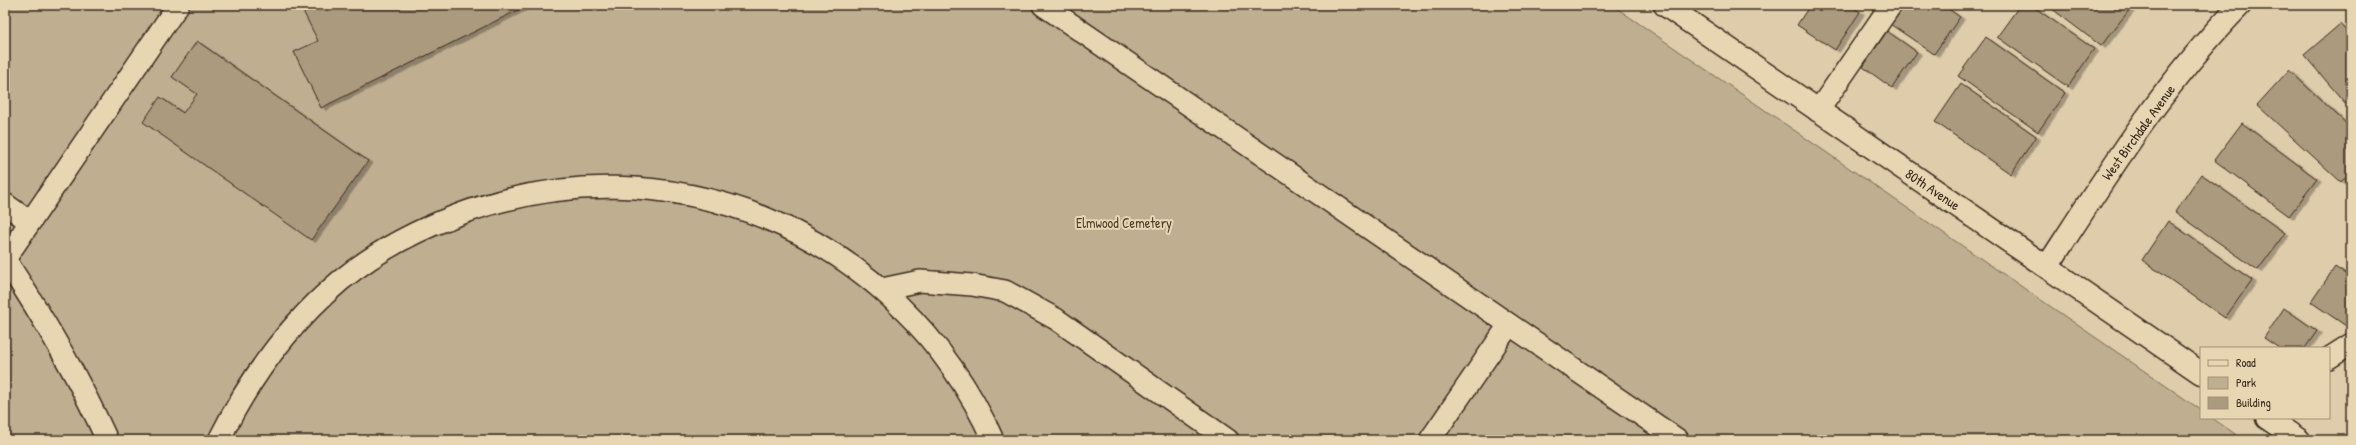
<svg xmlns="http://www.w3.org/2000/svg" width="2356" height="445" viewBox="0 0 2356 445" font-family="'Patrick Hand',sans-serif">
  <style>
    .green { fill: #bfae90; stroke: #7d6c57 }
    .building { fill: #ab9a7e; stroke: #3b2a1e; filter: url(#shadow) }
    .lines { fill: none; stroke-linecap: round; stroke-linejoin: round }
    .service-casing { stroke: #3b2a1e; stroke-width: 24 }
    .minor-casing { stroke: #3b2a1e; stroke-width: 25 }
    .service { stroke: #e8d6b3; stroke-width: 21 }
    .minor { stroke: #e8d6b3; stroke-width: 22 }
    .labels { text-anchor: middle; dominant-baseline: central; stroke-width: 4; stroke-linejoin: round; paint-order: stroke }
    .street-label { font-size: 14px; fill: #3b2a1e; stroke: #e8d6b3 }
    .park-label { font-size: 14px; fill: #4f3e2f; stroke: #e8d6b3 }
  </style>
  <defs>
    <filter id="shadow"><feDropShadow dx="4.5" dy="2.5" stdDeviation="0" flood-color="#0004"/></filter>
  </defs>
  <rect width="100%" height="100%" fill="#deccaa"/>
  <filter id="ink" filterUnits="userSpaceOnUse"><feTurbulence type="fractalNoise" baseFrequency=".025" numOctaves="2"/><feDisplacementMap in="SourceGraphic" scale="8" xChannelSelector="R" yChannelSelector="G"/><feConvolveMatrix kernelMatrix="1 2 1 2 8 2 1 2 1" color-interpolation-filters="sRGB"/></filter>
  <g filter="url(#ink)">
    <path class="green" d="M5,5H1612L2201,410V418H2212L2244,440H5Z"/>
    <path class="building" d="M300,5H528L321,108L294,52L318,41Z
      M1810,5H1850L1860,12L1835,50L1797,25Z
      M1904,5H1943L1960,17L1934,54L1890,24Z
      M2020,5H2031L2094,49L2068,87L1997,37Z
      M2047,5H2125L2130,9L2101,46Z
      M2340,24L2351,37V110L2304,55Z
      M1887,31L1917,52L1892,88L1863,67Z
      M1986,37L2065,93L2038,132L1958,76Z
      M197,41L368,161L311,240L143,122L160,97L183,113L197,94L172,77Z
      M2289,70L2351,128V171L2341,182L2257,105Z
      M1961,84L2036,136L2011,174L1935,122Z
      M2242,123L2317,179L2289,216L2214,160Z
      M2201,174L2285,233L2258,270L2175,212Z
      M2168,221L2252,280L2225,318L2142,260Z
      M2335,267L2351,278V325L2349,328L2311,302Z
      M2284,308L2317,331L2305,348H2279L2264,338Z"/>
    <g class="lines">
      <defs>
        <path id="service" d="M1043,5L1678,440
          M1818,111L1891,5
          M5,204L30,222
          M5,259L178,5
          M5,259C43,317 78,376 107,440
          M882,289L920,281L972,285L1005,291L1056,319L1228,440
          M2329,358L2351,344
          M219,440C249,379 288,325 340,281C374,253 415,231 455,216C668,134 900,233 993,440
          M1430,440L1509,325"/>
        <path id="minor" d="M1665,5L2201,373
          M2047,267C2106,176 2164,83 2240,5
          M2267,418L2299,440"/>
      </defs>
      <use href="#service" class="service-casing"/>
      <use href="#minor" class="minor-casing"/>
      <use href="#service" class="service"/>
      <use href="#minor" class="minor"/>
    </g>
  </g>
  <g class="labels">
    <g class="street-label">
      <text transform="translate(2138 132) rotate(-54)">West Birchdale Avenue</text>
      <text transform="translate(1933 189) rotate(34)">80th Avenue</text>
    </g>
    <g class="park-label">
      <text x="1124" y="222">Elmwood Cemetery</text>
    </g>
  </g>
  <rect width="2356" height="445" fill="none" stroke="#e8d6b3" stroke-width="20"/>
  <rect x="10" y="10" width="2336" height="425" fill="none" stroke="#3b2a1e" stroke-width="1.5" filter="url(#ink)"/>
  <rect x="2200" y="347" width="130" height="72" fill="#e8d6b3" stroke="#a39177"/>
  <rect x="2208" y="360" width="20" height="6" fill="#e8d6b3" stroke="#a39177"/>
  <text x="2236" y="367" font-size="12" fill="#3b2a1e">Road</text>
  <rect x="2208" y="377" width="20" height="12" fill="#bfae90" stroke="#a39177"/>
  <text x="2236" y="387" font-size="12" fill="#3b2a1e">Park</text>
  <rect x="2208" y="397" width="20" height="12" fill="#ab9a7e" stroke="#a39177"/>
  <text x="2236" y="407" font-size="12" fill="#3b2a1e">Building</text>
</svg>
